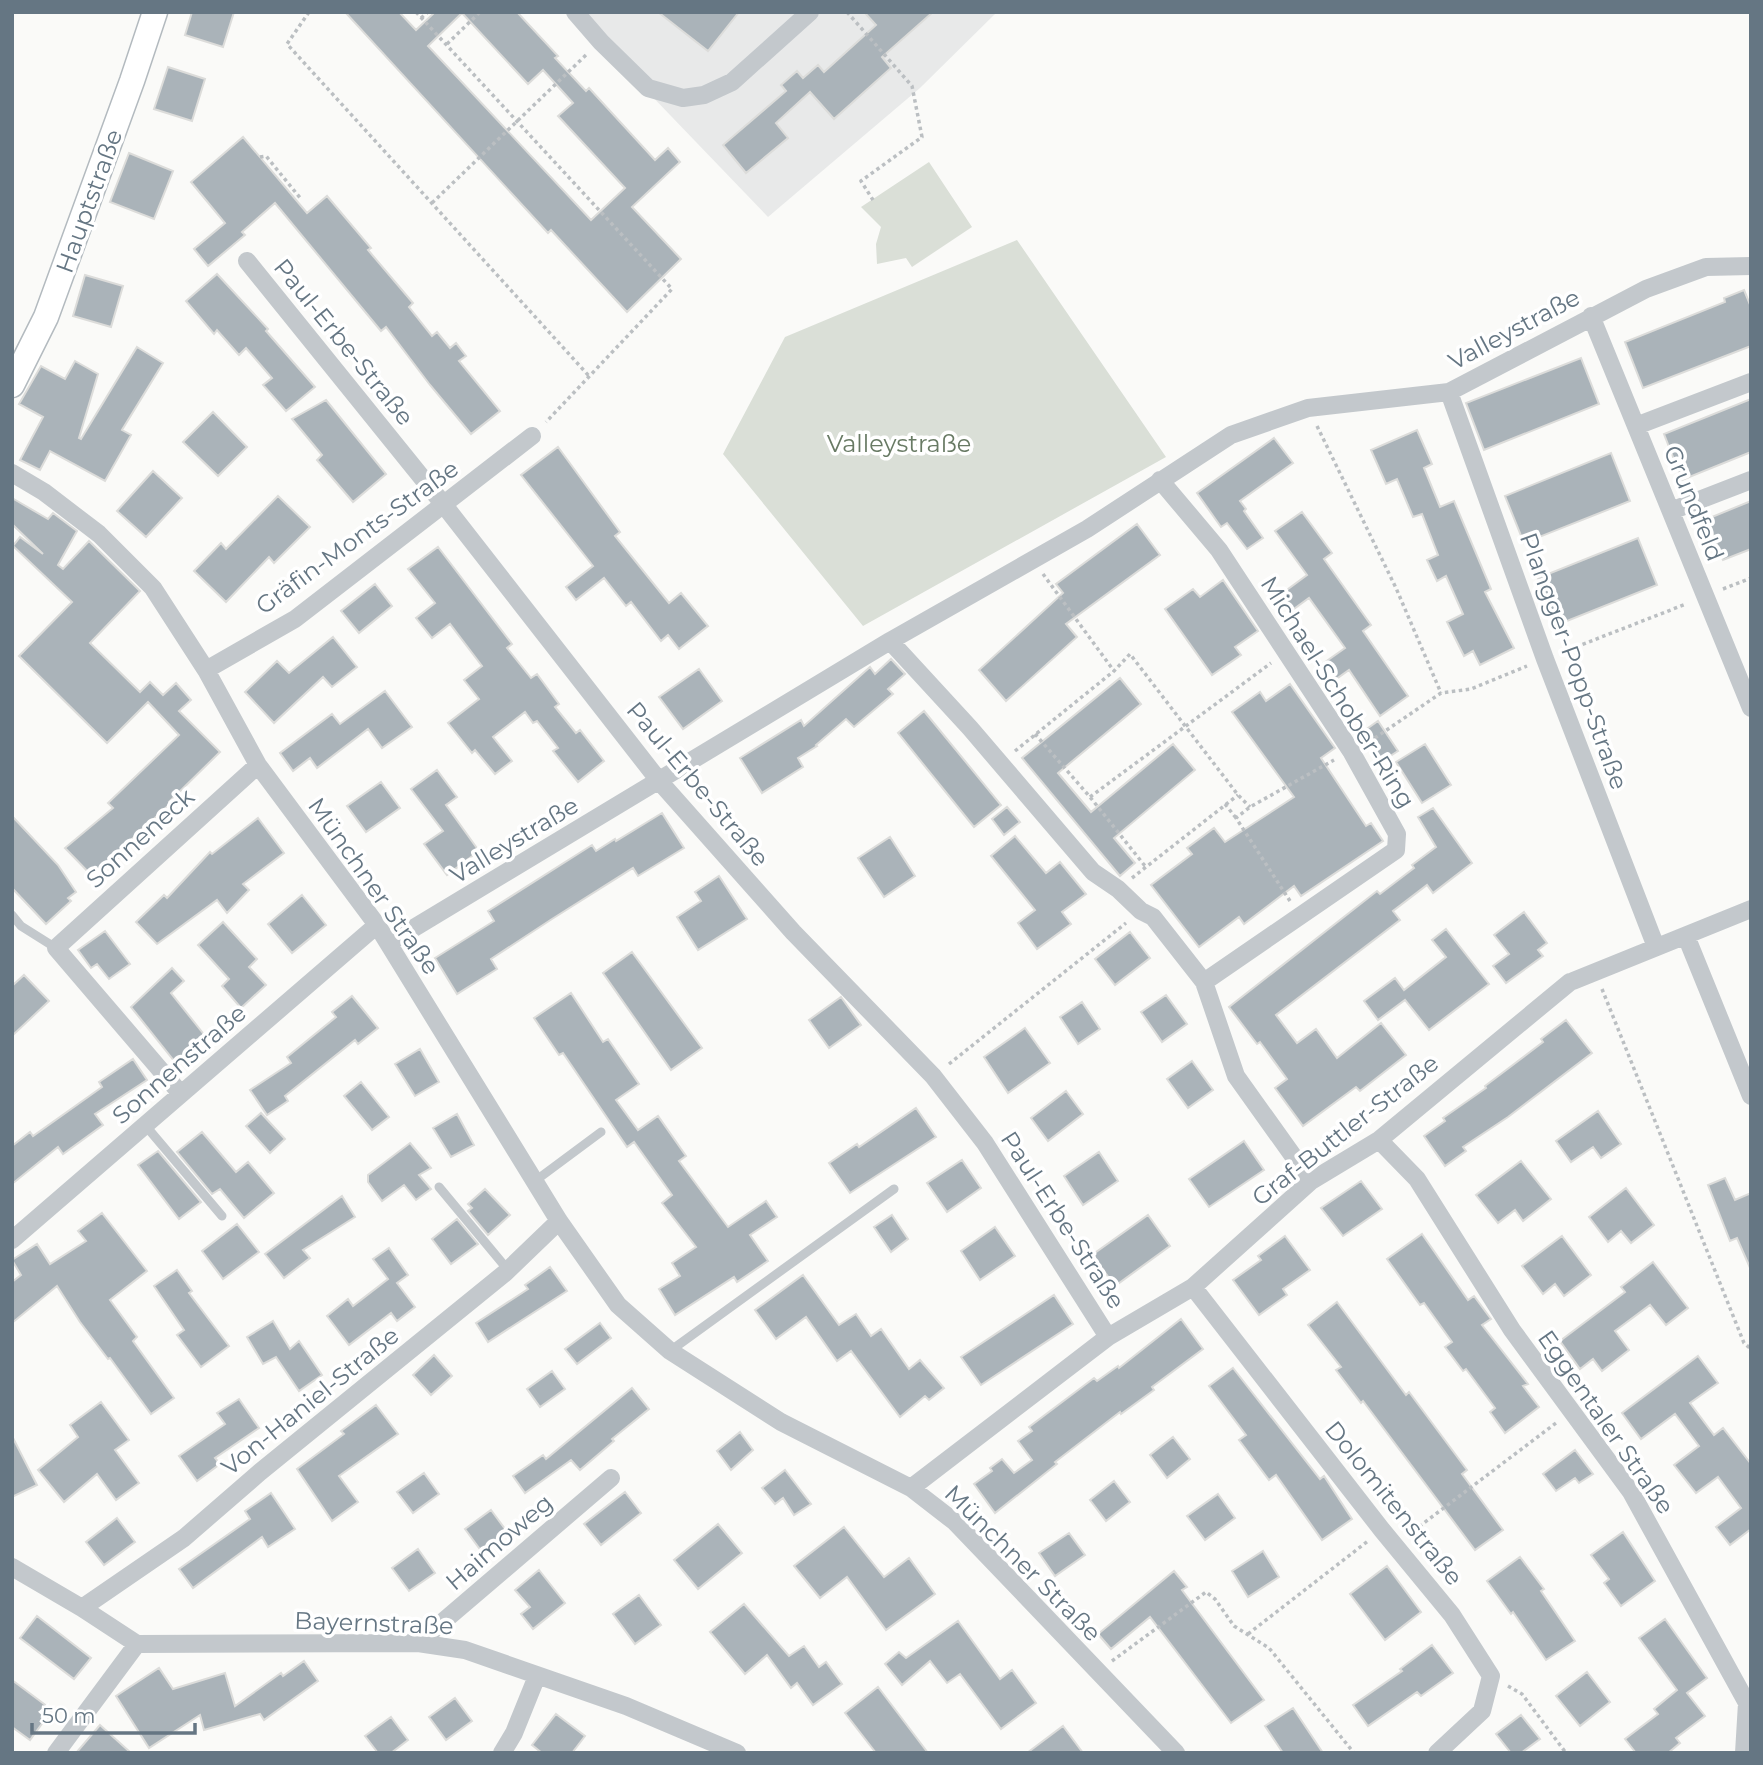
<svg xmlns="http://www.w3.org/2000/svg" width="1763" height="1765" viewBox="0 0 1763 1765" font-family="Montserrat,sans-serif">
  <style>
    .built { fill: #e8e9e9 }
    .green { fill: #dadfd7 }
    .building { fill: #aab3b9; stroke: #dcdcda; stroke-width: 2; fill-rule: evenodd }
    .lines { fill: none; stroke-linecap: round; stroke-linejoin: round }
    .secondary-casing { stroke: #b3babf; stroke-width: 27 }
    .path { stroke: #bbbfc2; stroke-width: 3.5; stroke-dasharray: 3.5 3.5; stroke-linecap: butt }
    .lane { stroke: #c3c8cc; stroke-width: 9 }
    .street { stroke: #c3c8cc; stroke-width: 18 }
    .secondary { stroke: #fff; stroke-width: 24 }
    .labels { text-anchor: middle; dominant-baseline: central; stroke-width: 7; stroke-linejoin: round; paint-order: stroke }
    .street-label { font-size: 24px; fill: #657683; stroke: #fff }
    .park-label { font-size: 24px; fill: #687a64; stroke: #fff }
  </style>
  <rect width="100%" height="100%" fill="#fafaf8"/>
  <path class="built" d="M571,12H997L920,88L768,217Z"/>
  <path class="green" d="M929,162L972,227L912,267L906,258L877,264L876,244L881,227L861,207Z
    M1017,240L1166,457L863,626L723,454L785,337Z"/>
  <path class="building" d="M192,12H234L223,47L185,35Z
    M345,12H399L416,30L435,12H517L558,56L555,58L586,91L589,88L655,160L668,148L680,162L632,207L681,259L627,312L551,230L548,233ZM462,13L528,84L543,70L573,103L558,116L625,188L591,220L428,46Z
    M658,12H739L708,51Z
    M864,12H933L882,57L891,68L834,119L810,92L776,123L788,138L746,173L723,145L786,91L781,85L797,71L803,78L818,65L824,72L876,25Z
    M168,67L205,79L192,121L154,109Z
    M243,137L307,213L327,196L371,248L368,250L413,303L409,307L432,336L437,332L450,348L456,343L466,356L459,361L500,411L471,434L430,385L386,327L381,331L275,203L242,232L245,235L208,266L194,249L225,223L191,182Z
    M129,153L173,171L154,219L110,202Z
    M217,274L268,329L266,331L315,387L286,411L263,385L272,378L246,348L239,355L217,330L214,334L186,301Z
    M85,275L123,286L111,327L73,316Z
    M1744,290L1751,307V346L1643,388L1625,342L1725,302L1724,298Z
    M137,347L163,363L122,430L131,435L105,481L50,451L40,470L20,460L43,417L19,404L41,366L65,379L75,361L98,374L79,438L81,439Z
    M1581,358L1599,404L1484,450L1466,403Z
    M1751,399V452L1682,480L1664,434Z
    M326,400L386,474L353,502L317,460L322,455L292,419Z
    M213,412L247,447L218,476L183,442Z
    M1417,430L1432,464L1424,468L1440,507L1454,501L1491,589L1485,592L1514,648L1480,665L1473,651L1464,656L1447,622L1463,614L1446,576L1437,581L1427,560L1438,555L1422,514L1413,517L1397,479L1386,484L1371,450Z
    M1274,438L1293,463L1240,501L1246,509L1244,511L1263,538L1247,549L1227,523L1221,527L1197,493Z
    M558,447L620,532L615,536L669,603L681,593L708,626L679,649L668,635L661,641L631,602L626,606L604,578L576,600L566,587L593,566L521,475Z
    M1611,453L1630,501L1524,543L1505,496Z
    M153,471L182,498L146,537L117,511Z
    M278,496L310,527L274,563L269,557L226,602L194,571L221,543L226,549Z
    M12,498L48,519L53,513L77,531L58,565L63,569L89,541L140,591L90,643L140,692L150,682L163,695L176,683L191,700L179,711L220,752L169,802L170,804L120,850L123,854L94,878L65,848L113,808L108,803L179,735L148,702L107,743L19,656L72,602L13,546L20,537L43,554L12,524Z
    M1751,501V549L1723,560L1707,519Z
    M1302,512L1332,553L1324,559L1371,625L1363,631L1408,696L1380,716L1349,670L1332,682L1321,665L1345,648L1309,598L1291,611L1280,595L1307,575L1275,531Z
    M1137,524L1160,555L1066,624L1077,637L1006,701L979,670L1063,593L1056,584Z
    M1638,538L1657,585L1557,625L1538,578Z
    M438,547L512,644L507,648L531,678L537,674L559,704L555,707L576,733L580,730L604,761L578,782L553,751L558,748L537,721L533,723L525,712L493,737L512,761L495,774L475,750L472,753L448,723L479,699L464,680L482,666L450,624L432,638L416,618L435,603L408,569Z
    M1223,580L1258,631L1235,647L1241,655L1212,675L1165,609L1193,589L1200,597Z
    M375,584L392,606L359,633L341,611Z
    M333,637L357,667L332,687L323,677L274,723L245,692L277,661L289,673Z
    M891,659L905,674L888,689L893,694L854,727L846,719L816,745L817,746L798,758L803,767L762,793L740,758L801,720L804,726L870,667L875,674Z
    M699,669L722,701L683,729L659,697Z
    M1120,678L1141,704L1058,773L1091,812L1173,744L1195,770L1114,838L1135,863L1120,876L1022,758Z
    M1290,684L1335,748L1321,758L1366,826L1371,823L1383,841L1301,896L1294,886L1244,924L1239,917L1199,947L1151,885L1192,854L1187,848L1214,828L1225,842L1294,797L1232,712L1260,692L1266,701Z
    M385,691L412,727L382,748L368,729L317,768L310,758L293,771L280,753L332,714L340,724Z
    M924,711L1001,805L974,827L898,733Z
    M1378,721L1398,751L1381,762L1361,733Z
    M1425,744L1451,785L1422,803L1396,762Z
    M437,770L457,797L446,805L479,851L447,875L424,844L443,831L411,789Z
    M381,782L400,808L366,832L347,806Z
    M1007,807L1020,822L1004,835L992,819Z
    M1433,808L1472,863L1433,893L1427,885L1393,911L1400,920L1276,1015L1297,1043L1316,1029L1337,1058L1381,1023L1406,1055L1360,1091L1356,1087L1303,1126L1275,1088L1287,1079L1260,1042L1257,1044L1229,1007L1377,891L1380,894L1414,868L1412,865L1436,847L1418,817Z
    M662,813L684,848L638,876L633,868L552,919L491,959L497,969L457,994L435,958L494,921L488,911L592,845L596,851L615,839L616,841Z
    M12,816L58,865L76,892L68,898L71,901L46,924L12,888Z
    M258,818L284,853L243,884L249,890L227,913L217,900L157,944L136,922L164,895L167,898L210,852L212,854Z
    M1015,836L1046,873L1060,862L1086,894L1062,912L1071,924L1037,949L1018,923L1035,910L991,856Z
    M890,837L915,876L884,897L858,858Z
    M719,876L747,919L698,950L677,917L701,901L695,892Z
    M302,895L326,925L292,953L268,924Z
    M1524,912L1547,943L1538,950L1543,956L1506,983L1493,966L1509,954L1494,935Z
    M223,922L257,959L249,967L266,985L241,1008L222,986L229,979L198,945Z
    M1446,929L1489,984L1429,1030L1405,1000L1378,1020L1364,1001L1395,978L1404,990L1446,957L1432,940Z
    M105,931L130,964L109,979L97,964L91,968L78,950Z
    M1130,932L1150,958L1115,985L1095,959Z
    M632,952L702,1048L671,1070L603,973Z
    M172,968L184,981L171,993L206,1037L175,1062L131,1007Z
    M24,975L49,1001L12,1036V986Z
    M571,993L603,1042L608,1039L639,1084L616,1100L638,1130L658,1116L686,1156L679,1161L728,1227L766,1201L777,1217L750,1235L768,1261L737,1282L734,1277L675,1315L659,1289L680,1276L672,1263L696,1247L662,1203L672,1195L634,1142L627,1147L563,1053L559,1055L534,1018Z
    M1166,995L1187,1024L1162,1042L1141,1012Z
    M352,996L378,1028L358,1044L355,1040L285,1096L288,1101L267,1115L250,1090L291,1063L287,1057L336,1017L332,1012Z
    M841,997L861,1025L829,1048L809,1020Z
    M1082,1002L1100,1029L1078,1044L1060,1017Z
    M1566,1020L1592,1053L1508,1117L1463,1147L1466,1151L1445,1166L1424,1136L1445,1121L1443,1118L1486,1088L1485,1086L1543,1042L1541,1039Z
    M1025,1028L1050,1063L1008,1093L984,1057Z
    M420,1049L439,1082L415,1096L395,1064Z
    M133,1059L147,1080L95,1114L103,1125L63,1154L58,1147L12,1184V1146L30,1132L33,1136L102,1087L99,1082Z
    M1192,1061L1213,1090L1188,1108L1167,1079Z
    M361,1082L389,1117L372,1130L344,1096Z
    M1066,1091L1083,1114L1048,1141L1031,1118Z
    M916,1108L936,1137L850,1193L829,1163L857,1144L859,1147Z
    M1598,1111L1621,1144L1601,1158L1593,1147L1571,1162L1556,1141Z
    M261,1113L285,1139L270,1153L246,1126Z
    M457,1114L474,1145L451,1157L433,1128Z
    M202,1132L236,1172L248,1162L274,1193L244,1218L220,1189L212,1194L177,1152Z
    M1244,1141L1264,1170L1209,1207L1189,1179Z
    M410,1143L431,1168L419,1175L431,1189L416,1200L404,1185L382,1201L368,1182V1175Z
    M158,1151L201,1202L179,1219L138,1165Z
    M1099,1152L1118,1181L1083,1205L1064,1176Z
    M962,1160L981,1188L947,1212L927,1183Z
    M1521,1161L1551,1199L1523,1221L1515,1210L1498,1223L1476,1195Z
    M1725,1178L1735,1200L1751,1193V1270L1737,1238L1730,1241L1708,1185Z
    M1361,1181L1382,1209L1343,1236L1321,1208Z
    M1626,1188L1654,1225L1631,1243L1621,1231L1608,1242L1589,1217Z
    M485,1189L510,1215L488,1235L468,1211L472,1208L468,1204Z
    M342,1196L355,1217L303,1250L310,1258L284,1278L265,1254Z
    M102,1213L147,1271L110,1300L137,1337L133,1341L174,1398L151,1414L110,1358L108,1359L80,1322L57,1286L12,1323V1282L21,1275L12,1260L37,1244L50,1264L86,1241L78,1231Z
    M892,1215L908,1239L891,1252L874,1227Z
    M1148,1215L1170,1246L1115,1286L1092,1255Z
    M457,1219L478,1244L451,1264L432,1239Z
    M237,1224L259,1252L223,1279L202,1251Z
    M995,1227L1015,1256L980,1280L961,1251Z
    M1422,1234L1468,1300L1474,1296L1491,1319L1482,1325L1528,1384L1523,1386L1539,1407L1505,1433L1490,1412L1495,1408L1466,1369L1463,1371L1445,1347L1452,1342L1424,1303L1420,1305L1387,1259Z
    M1285,1236L1310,1270L1283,1289L1287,1295L1259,1315L1233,1280L1261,1260L1258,1256Z
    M1562,1236L1591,1275L1564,1296L1555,1284L1543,1294L1522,1266Z
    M389,1248L408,1275L397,1283L415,1307L397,1321L391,1313L349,1345L327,1316L348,1299L353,1306L388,1279L373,1259Z
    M1653,1262L1688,1308L1666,1325L1650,1305L1615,1331L1629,1350L1602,1371L1593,1359L1580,1369L1560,1341L1625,1292L1621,1287Z
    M550,1267L567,1291L488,1342L476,1323L528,1289L525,1285Z
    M177,1270L192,1291L189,1293L229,1346L201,1367L177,1335L184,1330L154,1286Z
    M803,1275L839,1325L856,1314L871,1336L881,1329L909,1369L920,1360L944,1388L929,1400L925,1396L900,1417L851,1351L837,1361L806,1317L776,1339L755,1310Z
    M1054,1295L1073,1324L981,1385L961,1357Z
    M1337,1302L1406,1395L1409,1392L1467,1470L1462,1474L1503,1530L1475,1550L1363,1401L1361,1403L1336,1370L1341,1367L1308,1325Z
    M1181,1319L1203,1349L1152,1387L1154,1390L1121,1414L1120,1412L1055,1462L1057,1464L995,1513L974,1484L992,1471L990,1468L1002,1459L1014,1473L1032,1460L1018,1441L1032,1431L1029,1427L1094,1378L1097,1381L1118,1366L1119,1368Z
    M273,1321L290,1349L299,1341L322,1375L299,1391L276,1357L263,1364L247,1337Z
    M600,1323L611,1338L577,1364L565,1349Z
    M434,1355L452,1376L431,1395L413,1375Z
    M1698,1356L1718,1383L1690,1403L1714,1435L1723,1428L1751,1464V1529L1730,1545L1716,1527L1741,1508L1718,1477L1696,1493L1674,1465L1699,1446L1675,1414L1641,1439L1622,1413Z
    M1233,1368L1320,1479L1324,1476L1352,1519L1322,1540L1276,1475L1269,1480L1239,1440L1246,1435L1209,1386Z
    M552,1371L565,1389L540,1407L527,1389Z
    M632,1388L649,1409L612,1439L614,1441L580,1470L571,1460L525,1493L513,1476L543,1455L546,1459Z
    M239,1399L259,1428L215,1458L220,1464L197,1481L179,1456L225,1424L217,1413Z
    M101,1402L129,1440L115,1450L139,1483L116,1500L97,1474L64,1502L38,1470L78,1437L70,1425Z
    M376,1405L398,1434L339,1476L358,1502L332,1521L297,1469L344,1434L341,1431Z
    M740,1432L753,1450L731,1470L717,1451Z
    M12,1436L37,1485L12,1497Z
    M1173,1437L1190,1459L1167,1478L1150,1455Z
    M1575,1450L1593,1474L1579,1483L1575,1478L1556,1491L1543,1474Z
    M785,1470L811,1504L794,1515L783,1498L775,1504L762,1488Z
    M424,1473L439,1494L413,1513L397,1492Z
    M1114,1481L1130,1502L1106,1521L1090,1500Z
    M625,1492L641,1513L601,1545L584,1524Z
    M271,1493L295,1529L268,1547L262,1537L193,1588L179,1569L250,1519L245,1511Z
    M1218,1494L1235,1518L1205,1540L1187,1516Z
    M491,1510L508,1533L482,1552L465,1529Z
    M117,1518L135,1542L104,1565L86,1542Z
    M718,1524L742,1553L698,1589L674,1560Z
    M844,1527L884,1577L909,1558L935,1594L886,1630L847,1577L820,1598L794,1566Z
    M1623,1532L1655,1581L1621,1606L1604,1583L1609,1579L1591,1555Z
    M1069,1533L1085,1555L1055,1576L1039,1553Z
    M418,1549L435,1573L409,1591L392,1568Z
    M1263,1551L1279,1577L1248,1597L1232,1571Z
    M1520,1557L1544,1589L1541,1591L1575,1641L1546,1660L1513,1612L1511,1614L1487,1581Z
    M1387,1566L1421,1612L1385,1640L1350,1594Z
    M539,1570L565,1603L533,1629L521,1614L530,1607L515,1590Z
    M1174,1571L1187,1587L1182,1590L1264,1700L1231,1723L1150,1617L1111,1649L1098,1634Z
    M639,1595L661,1625L635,1644L613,1614Z
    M744,1604L789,1656L804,1646L819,1667L826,1662L842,1684L813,1705L797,1683L791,1688L767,1655L745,1674L710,1632Z
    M37,1616L91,1658L74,1679L20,1638Z
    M1665,1619L1707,1678L1687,1693L1705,1716L1676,1738L1680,1743L1668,1753H1636L1625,1739L1658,1714L1654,1709L1677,1690L1639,1638Z
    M958,1621L1000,1679L1012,1670L1036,1703L1001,1729L960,1674L947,1683L930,1661L902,1685L885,1664L899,1652L906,1658Z
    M1432,1645L1453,1673L1421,1696L1417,1692L1368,1726L1353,1705L1402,1671L1400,1669Z
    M304,1661L318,1681L264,1720L260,1714L204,1730L200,1715L149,1748L116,1696L159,1668L173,1689L225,1673L235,1706L281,1673L283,1676Z
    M1587,1672L1610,1702L1580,1726L1556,1696Z
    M12,1680L52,1710L30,1740L12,1727Z
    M878,1687L928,1753H876L845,1713Z
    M455,1698L472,1721L446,1740L429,1717Z
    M1293,1708L1323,1753H1283L1265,1726Z
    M556,1714L585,1736L572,1753H542L532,1745Z
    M1521,1715L1540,1739L1521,1753H1511L1496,1734Z
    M391,1717L408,1740L391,1753H378L365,1736Z
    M100,1725L131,1753H76Z
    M1063,1726L1083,1753H1027Z"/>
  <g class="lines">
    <defs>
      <path id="secondary" d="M12,385L46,317L132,81L155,12"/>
    </defs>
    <use href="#secondary" class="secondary-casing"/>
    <path class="path" d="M309,12L287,44L589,376
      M416,12L672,289L546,422
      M847,12L912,86L922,137L861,181L873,200
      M421,18L428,12
      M447,44L480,12
      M260,157L266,156L301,199
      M432,203L587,54
      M1317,426L1396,588L1441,693
      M1043,574L1114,671
      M1723,589L1751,578
      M1563,652L1686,604
      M1035,734L1090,797L1145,866
      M1369,742L1441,693L1471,689L1527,666
      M1015,751L1114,671L1130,654L1238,795L1250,807
      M1090,797L1271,663
      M1225,804L1236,818
      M1132,878L1238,795
      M1290,901L1236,818L1250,807L1334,760
      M1602,989L1744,1343L1751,1349
      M949,1064L1126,923
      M1408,1535L1556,1423
      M1248,1634L1368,1541
      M1112,1661L1206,1592L1215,1599L1234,1626L1269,1648L1354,1753
      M1508,1686L1522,1694L1566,1753"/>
    <path class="lane" d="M12,915L21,926L56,948
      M145,1125L222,1216
      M535,1181L601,1132
      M439,1187L508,1270
      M670,1351L894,1189"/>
    <path class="street" d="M575,12L601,42L648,88L683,98L704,95L732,82L810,12
      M247,261L444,505L660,782L793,932L933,1076L985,1143L1108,1337
      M1591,316L1751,708
      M1449,392L1545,659L1656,947
      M1636,426L1751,382
      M12,473L44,492L99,534L153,588L206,670L258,765L377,925L559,1221L618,1305L670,1351L781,1422L911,1488L955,1522L1176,1753
      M1160,480L1219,550L1351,751L1397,834L1396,850L1204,982
      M1671,511L1751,480
      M890,641L970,728L1093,872L1118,889L1141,911L1153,917L1204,982L1236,1076L1311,1181
      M206,670L295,619L532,436
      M1686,936L1751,1096
      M389,943L890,641L1087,529L1231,435L1308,408L1449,392L1646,289L1706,267L1751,266
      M1573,981L1751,909
      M181,1094L56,948L258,765
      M1379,1140L1417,1179L1512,1330L1631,1492L1747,1703L1744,1753
      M12,1240L377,925
      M1193,1287L1382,1530L1452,1615L1491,1676L1482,1711L1437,1753
      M911,1488L1108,1337L1193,1287L1311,1181L1379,1140L1570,982
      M12,1567L82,1608L137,1644L418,1643L465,1650L626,1706L737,1753
      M82,1608L184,1538L260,1472L505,1273L559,1221
      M418,1643L611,1478
      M56,1753L137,1644
      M502,1753L514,1733L537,1676"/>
    <use href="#secondary" class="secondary"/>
  </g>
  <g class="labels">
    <g class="street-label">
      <text transform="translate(89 201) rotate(-70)">Hauptstraße</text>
      <text transform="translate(1514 329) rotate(-28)">Valleystraße</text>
      <text transform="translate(344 342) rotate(51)">Paul-Erbe-Straße</text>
      <text transform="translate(1694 503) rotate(68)">Grundfeld</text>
      <text transform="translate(357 537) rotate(-36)">Gräfin-Monts-Straße</text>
      <text transform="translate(1574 661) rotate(70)">Plangger-Popp-Straße</text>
      <text transform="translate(1338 692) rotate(58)">Michael-Schober-Ring</text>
      <text transform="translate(698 784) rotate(50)">Paul-Erbe-Straße</text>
      <text transform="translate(140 838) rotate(-42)">Sonneneck</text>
      <text transform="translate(514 840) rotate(-31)">Valleystraße</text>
      <text transform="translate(374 886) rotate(55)">Münchner Straße</text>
      <text transform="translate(179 1064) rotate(-41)">Sonnenstraße</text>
      <text transform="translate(1345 1130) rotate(-38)">Graf-Buttler-Straße</text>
      <text transform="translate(1063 1220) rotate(57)">Paul-Erbe-Straße</text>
      <text transform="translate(310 1401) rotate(-39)">Von-Haniel-Straße</text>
      <text transform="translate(1606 1422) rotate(55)">Eggentaler Straße</text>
      <text transform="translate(1394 1503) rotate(51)">Dolomitenstraße</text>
      <text transform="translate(499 1542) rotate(-41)">Haimoweg</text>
      <text transform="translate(1023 1563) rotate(45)">Münchner Straße</text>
      <text transform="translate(374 1623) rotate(2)">Bayernstraße</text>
    </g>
    <g class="park-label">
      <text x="899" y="443">Valleystraße</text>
    </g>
  </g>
  <rect width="1763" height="1765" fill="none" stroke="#657683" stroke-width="28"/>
  <path d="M32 1723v10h163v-10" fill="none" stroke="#657683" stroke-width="3.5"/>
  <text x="42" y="1723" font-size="21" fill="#657683" stroke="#ffffff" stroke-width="5" paint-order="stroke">50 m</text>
</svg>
